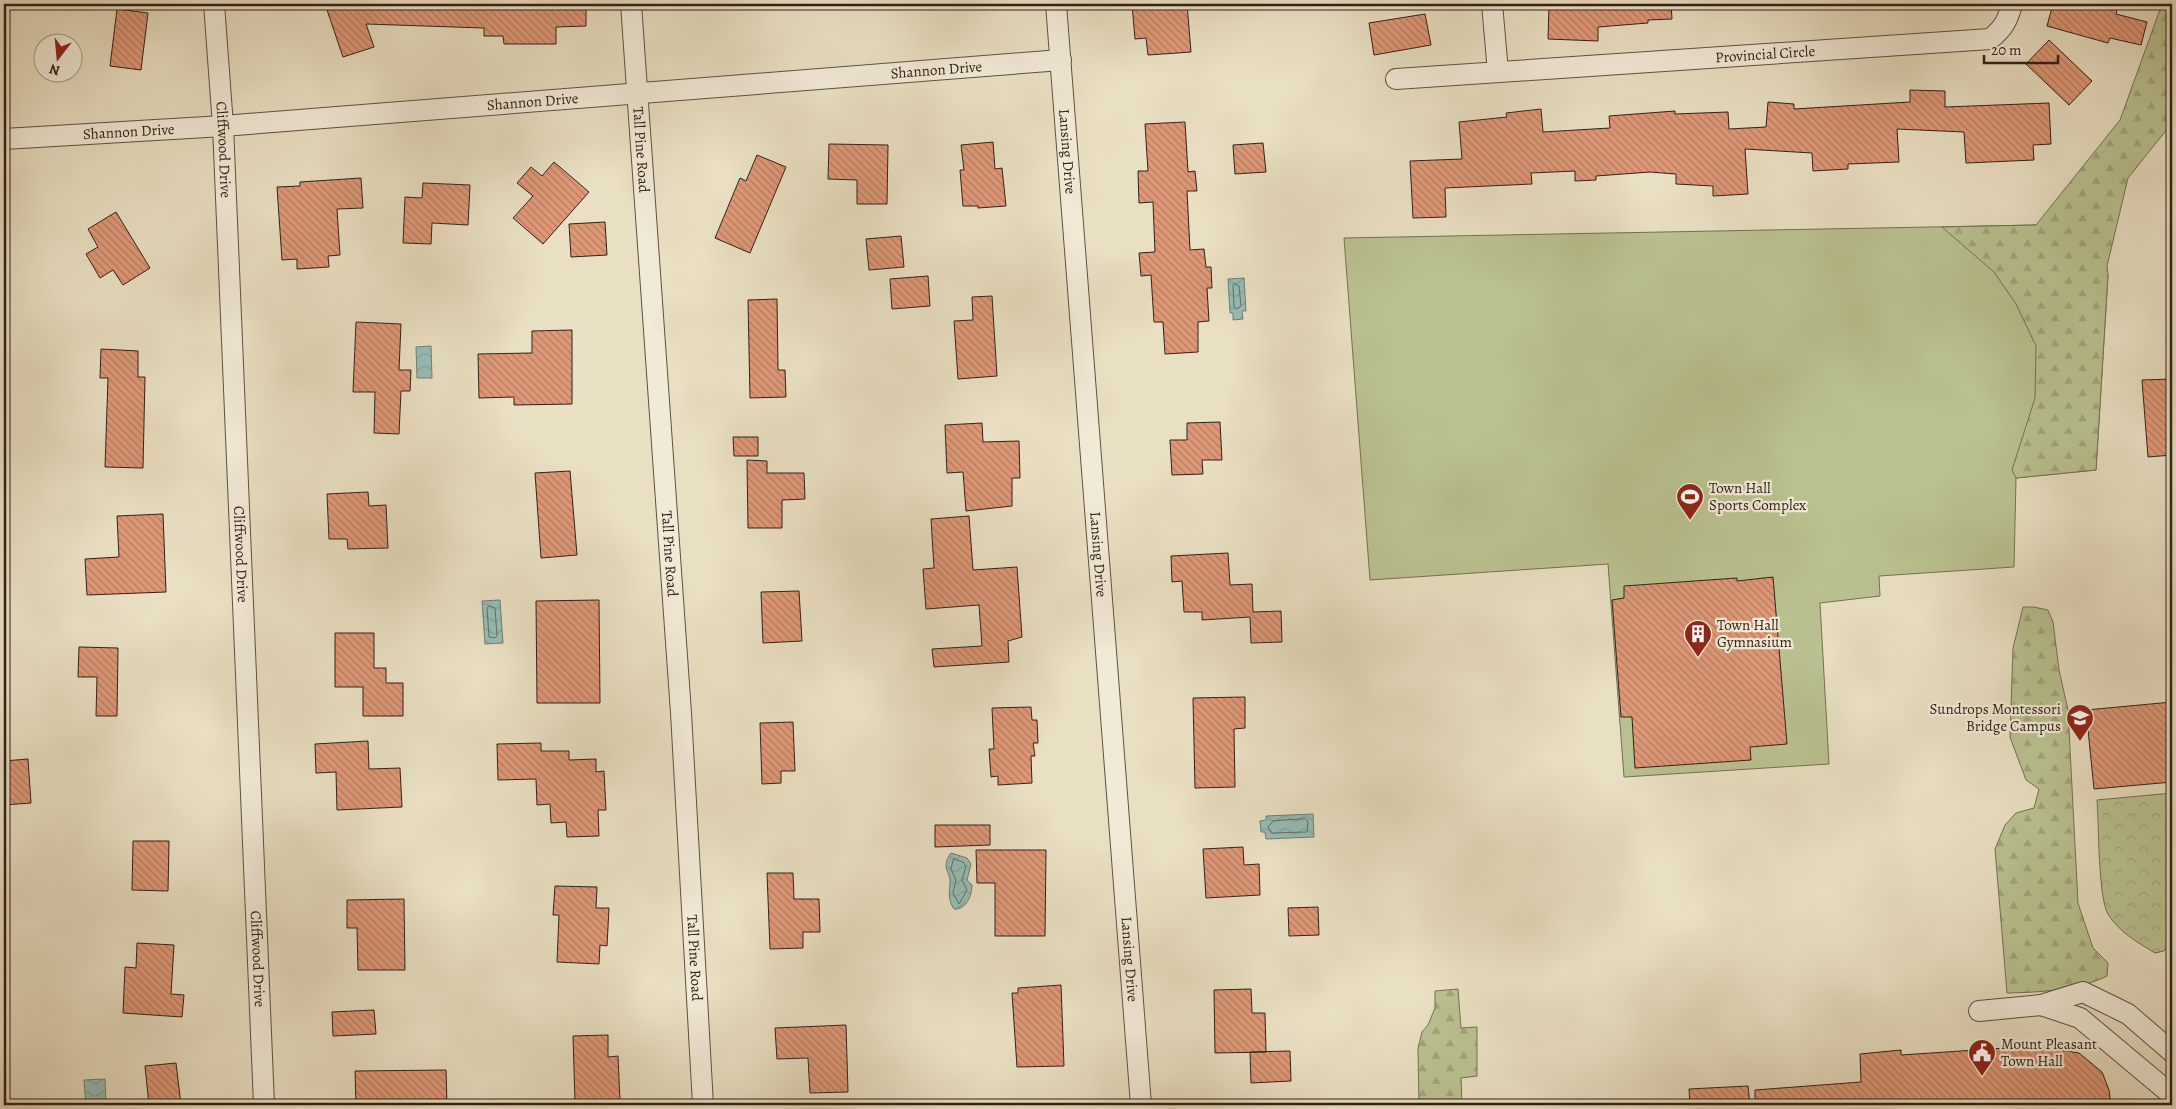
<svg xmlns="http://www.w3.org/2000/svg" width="2176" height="1109" viewBox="0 0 2176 1109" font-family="Alegreya,serif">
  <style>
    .grass { fill: #bac190; stroke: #767054 }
    .forest { fill: url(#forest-firs); stroke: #767054 }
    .park { fill: url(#park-crowns); stroke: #767054 }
    .water { fill: url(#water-waves); stroke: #6f7e76 }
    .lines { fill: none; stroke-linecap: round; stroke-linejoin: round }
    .shore { stroke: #646e66; stroke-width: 1 }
    .building { fill: url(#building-back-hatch); stroke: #322018 }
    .street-casing { stroke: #605042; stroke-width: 22 }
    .street { stroke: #f1ead7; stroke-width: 20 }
    .labels { text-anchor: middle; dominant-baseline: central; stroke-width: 4.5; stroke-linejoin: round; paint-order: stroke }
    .street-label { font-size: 15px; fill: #322018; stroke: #f1ead7 }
    .poi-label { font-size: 15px; fill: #322018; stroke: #f1ead7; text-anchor: start }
  </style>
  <defs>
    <pattern id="forest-firs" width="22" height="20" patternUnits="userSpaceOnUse" patternTransform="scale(1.25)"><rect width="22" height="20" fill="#bac190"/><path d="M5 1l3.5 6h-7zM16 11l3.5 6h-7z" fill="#a0a67b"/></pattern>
    <pattern id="park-crowns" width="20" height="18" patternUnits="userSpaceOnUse" patternTransform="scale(1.25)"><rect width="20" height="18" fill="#bac190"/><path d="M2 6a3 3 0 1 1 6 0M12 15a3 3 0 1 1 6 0" fill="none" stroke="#a0a67b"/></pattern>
    <pattern id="water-waves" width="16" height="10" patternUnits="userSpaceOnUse" patternTransform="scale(1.25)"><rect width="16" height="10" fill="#97bcb5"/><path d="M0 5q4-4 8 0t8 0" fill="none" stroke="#83a19b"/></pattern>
    <pattern id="building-back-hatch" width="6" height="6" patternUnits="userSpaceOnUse" patternTransform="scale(1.25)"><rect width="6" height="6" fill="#df9878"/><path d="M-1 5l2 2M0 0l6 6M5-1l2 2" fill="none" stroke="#b57c61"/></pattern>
  </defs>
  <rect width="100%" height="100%" fill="#e9dfc2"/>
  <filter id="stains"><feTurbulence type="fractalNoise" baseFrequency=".004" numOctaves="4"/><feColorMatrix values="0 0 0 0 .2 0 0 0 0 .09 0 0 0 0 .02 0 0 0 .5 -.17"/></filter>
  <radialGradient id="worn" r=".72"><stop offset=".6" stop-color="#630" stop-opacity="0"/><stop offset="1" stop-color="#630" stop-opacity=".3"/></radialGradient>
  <path class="grass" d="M2036,225L2108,275L2096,470L2016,478L2014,567L1879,576L1880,596L1820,603L1829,764L1624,777L1608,564L1370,580L1344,238Z"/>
  <path class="forest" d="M2162,4H2172V123L2128,178L2107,266L2108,275L2096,470L2016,478L2012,470L2035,398L2036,346L2016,304L1994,272L1942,227L2036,225L2120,120Z
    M2023,607H2034L2048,610L2053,622L2059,670L2068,710L2078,903L2093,948L2108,963L2107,976C2077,991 2040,992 2007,993L1995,849L2005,825L2016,813L2034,808L2039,789L2026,780L2010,737L2013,648Z
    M1458,989L1461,1028L1477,1027V1076L1461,1078L1462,1105H1419L1418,1048L1422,1032L1428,1025L1435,1008V991Z"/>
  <path class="park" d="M2172,793V939L2164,951L2155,953C2138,943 2118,931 2108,914C2098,897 2099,824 2097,800Z"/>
  <path class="water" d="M1244,278L1246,311H1242L1243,319L1233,320V313H1230L1228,279Z
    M431,346L432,378H417L416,347Z
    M500,600L503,643L485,644L482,601Z
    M1313,814L1314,837L1266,839L1265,832H1261L1260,821L1266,820V816Z
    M951,853L967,858L971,864L967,880L972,885C972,896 966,910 954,909C948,900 949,893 950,883C951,872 940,868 951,853Z
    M105,1079L106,1105H86L84,1080Z"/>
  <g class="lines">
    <path class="shore" d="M1235,284L1239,286L1241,306L1237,309L1234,307L1233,286Z
      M490,606L495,608L497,636L495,638L489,637L487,608Z
      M1306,819L1308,822L1307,832L1272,833L1268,827L1273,821Z
      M954,859L963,862L966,866L962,880L967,890L959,904L953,893L956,880L951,869Z"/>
  </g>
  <path class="building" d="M325,4H586V26L556,27V44H504L503,36H484V28L366,24L374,47L343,57Z
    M1132,4H1187L1191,52L1148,55L1146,38L1135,39Z
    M1607,4H1671L1672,19L1648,20V23L1598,27V41L1548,39L1549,6L1607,8Z
    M2053,4H2098L2117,9L2116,14L2147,22L2141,45L2110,38L2108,43L2047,26Z
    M117,9L148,13L141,70L110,66Z
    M1425,14L1431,45L1374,55L1369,23Z
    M2049,40L2092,81L2069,105L2026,64Z
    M1910,90L1945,91V107L2049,103L2051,144L2033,145L2034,160L1966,163L1964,132L1897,129L1899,162L1848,164V169L1813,171L1812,153L1745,149L1748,194L1713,196V186L1676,184V174L1650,172L1596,176V180L1575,181V171L1531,173L1532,184L1445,188L1446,217L1413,218L1410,161L1462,159L1459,122L1507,117L1506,113L1541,109L1543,132L1610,128L1609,116L1675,111V114L1728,112L1729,129L1766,127L1768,102L1794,104V109L1910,102Z
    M1185,122L1188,172L1195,171L1197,191H1187L1190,250L1204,249L1206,267H1211L1212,288H1207L1209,321L1198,322V352L1165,354L1163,322H1154L1151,275L1141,276L1139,253L1155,252L1153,202L1139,203L1138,171H1148L1145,124Z
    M993,142L995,169L1002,168L1006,206L978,208V206H963L960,170H964L961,145Z
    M1263,143L1266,172L1235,174L1233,145Z
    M829,144L888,145L887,204H857V180L828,179Z
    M757,155L786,167L750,253L715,238L740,178L746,181Z
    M554,162L589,192L543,244L513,218L533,196L517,183L531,167L542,176Z
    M361,178L363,208L337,209L340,255L328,256L329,267L297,269V259L282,260L277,187L300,186V182Z
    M423,183L470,185L468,225L432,223L431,244L403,243L405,197L422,198Z
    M116,212L150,268L123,285L113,270L100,278L86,254L98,247L88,229Z
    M605,222L607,255L571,257L569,224Z
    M901,236L904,267L869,270L866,239Z
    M928,276L930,306L892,309L890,279Z
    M992,296L997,376L958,379L954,321L973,320L972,297Z
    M777,299L778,370H785L786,397L750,398L748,300Z
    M356,322L401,324L399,370H411L410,391H401L399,434L374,433L375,392H353Z
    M572,330V404L514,405V397L479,398L478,354L532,353V331Z
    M101,349L138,351V377H145L143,468L105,467L108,378H100Z
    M2172,379V455L2148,457L2142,380Z
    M1220,422L1222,460H1202L1203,474L1172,475L1170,440H1187V423Z
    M982,423L983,442L1019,441L1020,478H1012V506L966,511L963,472L947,473L945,425Z
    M733,437H758V456H734Z
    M747,460L767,461V473H804L805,499L782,500V528H748Z
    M570,471L577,555L541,558L535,473Z
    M368,492L369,506L386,505L388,548L348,549L347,539H329L327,494Z
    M163,514L166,592L87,595L85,559L119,557L117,516Z
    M969,516L973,570L1017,567L1022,637L1008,641L1009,662L934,667L932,649L982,646L979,605L926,609L923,569L934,568L931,519Z
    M1228,553L1230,585L1252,584L1253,612L1281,611L1282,642L1251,643L1250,617L1202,620V612H1184L1182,581L1172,582L1171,556Z
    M1773,577L1787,744L1750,747L1751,760L1635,768L1632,717H1621L1612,600L1624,598V586L1737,578V581Z
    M799,591L802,641L763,643L761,592Z
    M599,600L600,703H537L536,601Z
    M335,633H374V668H386V683H403V716H363V687H335Z
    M79,647L118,648L117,716H96L97,677H78Z
    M1245,697V728L1234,729L1235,787L1195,788L1193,698Z
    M2172,702V782L2094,789L2086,710Z
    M1031,707L1032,720H1037L1038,743H1033L1035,756H1031L1032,783L998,785V776L991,777L989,749H994L992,708Z
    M793,722L795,771H781V783L762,784L760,723Z
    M368,741L369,769L400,768L402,807L337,810L336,772L316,773L315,744Z
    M541,743V751H569V760L596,759V772L604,771L606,810H598L599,836L567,837L566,822L551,823L550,804L537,805L536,779L498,780L497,744Z
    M28,759L31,803L4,805V761Z
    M935,825H990V845L935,847Z
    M133,841H169L168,891L132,890Z
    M1243,847L1244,865L1259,864L1260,895L1206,898L1203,849Z
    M976,850H1046L1045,936H995V883H977Z
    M767,873H793L794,899H819L820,932H803V948L770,949Z
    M555,886L597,887L596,908H609L607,946L600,945L599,964L557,962L559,915H553Z
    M404,899L405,970H358L357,928H347V900Z
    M1318,907L1319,935L1289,936L1288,908Z
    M137,943L174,945L171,994L184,995L182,1017L123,1013L125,967L136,968Z
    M1061,985L1064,1066L1017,1067L1012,993H1018V988Z
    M1251,989L1252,1013H1265L1266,1052L1215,1053L1214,990Z
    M374,1010L376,1034L333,1036L332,1012Z
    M846,1025L848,1092L810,1093L808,1058L777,1059L775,1028Z
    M608,1035V1057L618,1056L620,1101L575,1102L573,1036Z
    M2036,1046L2079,1053L2102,1072L2109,1090L2111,1105H1755V1090L1861,1082L1860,1054L1901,1050V1055Z
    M1290,1051L1291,1081L1251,1083L1250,1052Z
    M176,1063L181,1105H149L145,1066Z
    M446,1070L447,1105H356L355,1071Z
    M1748,1086L1750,1105H1690L1689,1089Z"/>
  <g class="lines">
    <defs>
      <g id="street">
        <path id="s1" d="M214,4L223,126L264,1105"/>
        <path id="s2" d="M631,4L681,713L703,1105"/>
        <path id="s3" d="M1056,4L1141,1105"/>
        <path d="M1492,4L1498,72"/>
        <path id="s4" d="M1396,79L1990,39C2003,29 2008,20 2012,4"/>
        <path id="s5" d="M4,139L223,126L1061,60"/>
        <path d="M2041,1005L2080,1018L2172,1095"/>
        <path d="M1979,1011L2041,1005L2083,992L2128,1014L2172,1052"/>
      </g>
    </defs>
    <use href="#street" class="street-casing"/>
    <use href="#street" class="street"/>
  </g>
  <defs>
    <symbol id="stadium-pin" viewBox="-11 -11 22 30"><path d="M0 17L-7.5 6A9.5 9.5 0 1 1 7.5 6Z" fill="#8f2418" stroke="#f1ead7"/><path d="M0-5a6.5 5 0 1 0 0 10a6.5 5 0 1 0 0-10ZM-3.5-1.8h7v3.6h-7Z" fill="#fff"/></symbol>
    <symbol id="building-pin" viewBox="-11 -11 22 30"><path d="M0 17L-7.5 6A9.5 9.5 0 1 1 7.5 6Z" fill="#8f2418" stroke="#f1ead7"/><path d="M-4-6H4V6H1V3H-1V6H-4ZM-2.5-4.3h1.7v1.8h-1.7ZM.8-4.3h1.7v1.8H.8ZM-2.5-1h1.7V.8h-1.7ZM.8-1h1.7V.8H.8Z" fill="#fff"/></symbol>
    <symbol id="school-pin" viewBox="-11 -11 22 30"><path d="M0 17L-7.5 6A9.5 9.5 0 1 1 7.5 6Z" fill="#8f2418" stroke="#f1ead7"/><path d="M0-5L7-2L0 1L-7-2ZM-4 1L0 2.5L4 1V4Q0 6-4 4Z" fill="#fff"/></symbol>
    <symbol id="civic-pin" viewBox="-11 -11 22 30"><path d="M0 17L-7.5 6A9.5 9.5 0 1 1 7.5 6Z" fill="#8f2418" stroke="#f1ead7"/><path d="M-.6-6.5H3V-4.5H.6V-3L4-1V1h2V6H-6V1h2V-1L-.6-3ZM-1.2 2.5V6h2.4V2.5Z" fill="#fff"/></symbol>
  </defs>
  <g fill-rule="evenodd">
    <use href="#stadium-pin" x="1674" y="481" width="32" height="43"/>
    <use href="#building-pin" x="1682" y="618" width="32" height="43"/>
    <use href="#school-pin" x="2064" y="702" width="32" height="43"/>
    <use href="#civic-pin" x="1966" y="1037" width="32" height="43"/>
  </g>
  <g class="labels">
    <g class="street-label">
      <text stroke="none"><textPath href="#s4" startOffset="370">Provincial Circle</textPath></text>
      <text stroke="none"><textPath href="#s5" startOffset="935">Shannon Drive</textPath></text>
      <text stroke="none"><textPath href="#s5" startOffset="530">Shannon Drive</textPath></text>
      <text stroke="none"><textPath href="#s5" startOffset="125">Shannon Drive</textPath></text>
      <text stroke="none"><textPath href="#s1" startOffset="146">Cliffwood Drive</textPath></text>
      <text stroke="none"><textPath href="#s2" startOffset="146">Tall Pine Road</textPath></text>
      <text stroke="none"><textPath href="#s3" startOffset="148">Lansing Drive</textPath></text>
      <text stroke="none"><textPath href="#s1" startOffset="551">Cliffwood Drive</textPath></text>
      <text stroke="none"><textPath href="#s2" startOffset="551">Tall Pine Road</textPath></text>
      <text stroke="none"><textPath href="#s3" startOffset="552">Lansing Drive</textPath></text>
      <text stroke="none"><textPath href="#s3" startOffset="958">Lansing Drive</textPath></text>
      <text stroke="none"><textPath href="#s1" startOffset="956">Cliffwood Drive</textPath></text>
      <text stroke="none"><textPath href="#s2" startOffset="956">Tall Pine Road</textPath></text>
    </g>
    <g class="poi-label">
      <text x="1709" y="488">Town Hall<tspan x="1709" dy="17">Sports Complex</tspan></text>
      <text x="1717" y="625">Town Hall<tspan x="1717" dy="17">Gymnasium</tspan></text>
      <text x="2061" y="709" text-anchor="end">Sundrops Montessori<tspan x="2061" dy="17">Bridge Campus</tspan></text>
      <text x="2001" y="1044">Mount Pleasant<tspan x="2001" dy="17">Town Hall</tspan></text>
    </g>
  </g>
  <rect width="2176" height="1109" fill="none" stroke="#e9dfc2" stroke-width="20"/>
  <rect x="5" y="5" width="2166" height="1099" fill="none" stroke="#322018" stroke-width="2.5"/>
  <rect x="10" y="10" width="2156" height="1089" fill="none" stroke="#322018"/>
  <g transform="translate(58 58) rotate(196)"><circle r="24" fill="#f1ead7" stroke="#a5998b"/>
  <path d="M0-4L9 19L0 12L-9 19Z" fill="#8f2418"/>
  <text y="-8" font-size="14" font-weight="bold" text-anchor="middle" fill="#322018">N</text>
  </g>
  <path d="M1984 55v8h74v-8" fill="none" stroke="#322018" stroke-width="2.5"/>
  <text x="1991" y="55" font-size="15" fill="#322018" stroke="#f1ead7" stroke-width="4" paint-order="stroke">20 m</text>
  <rect width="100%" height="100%" filter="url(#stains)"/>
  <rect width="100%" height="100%" fill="url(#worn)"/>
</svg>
